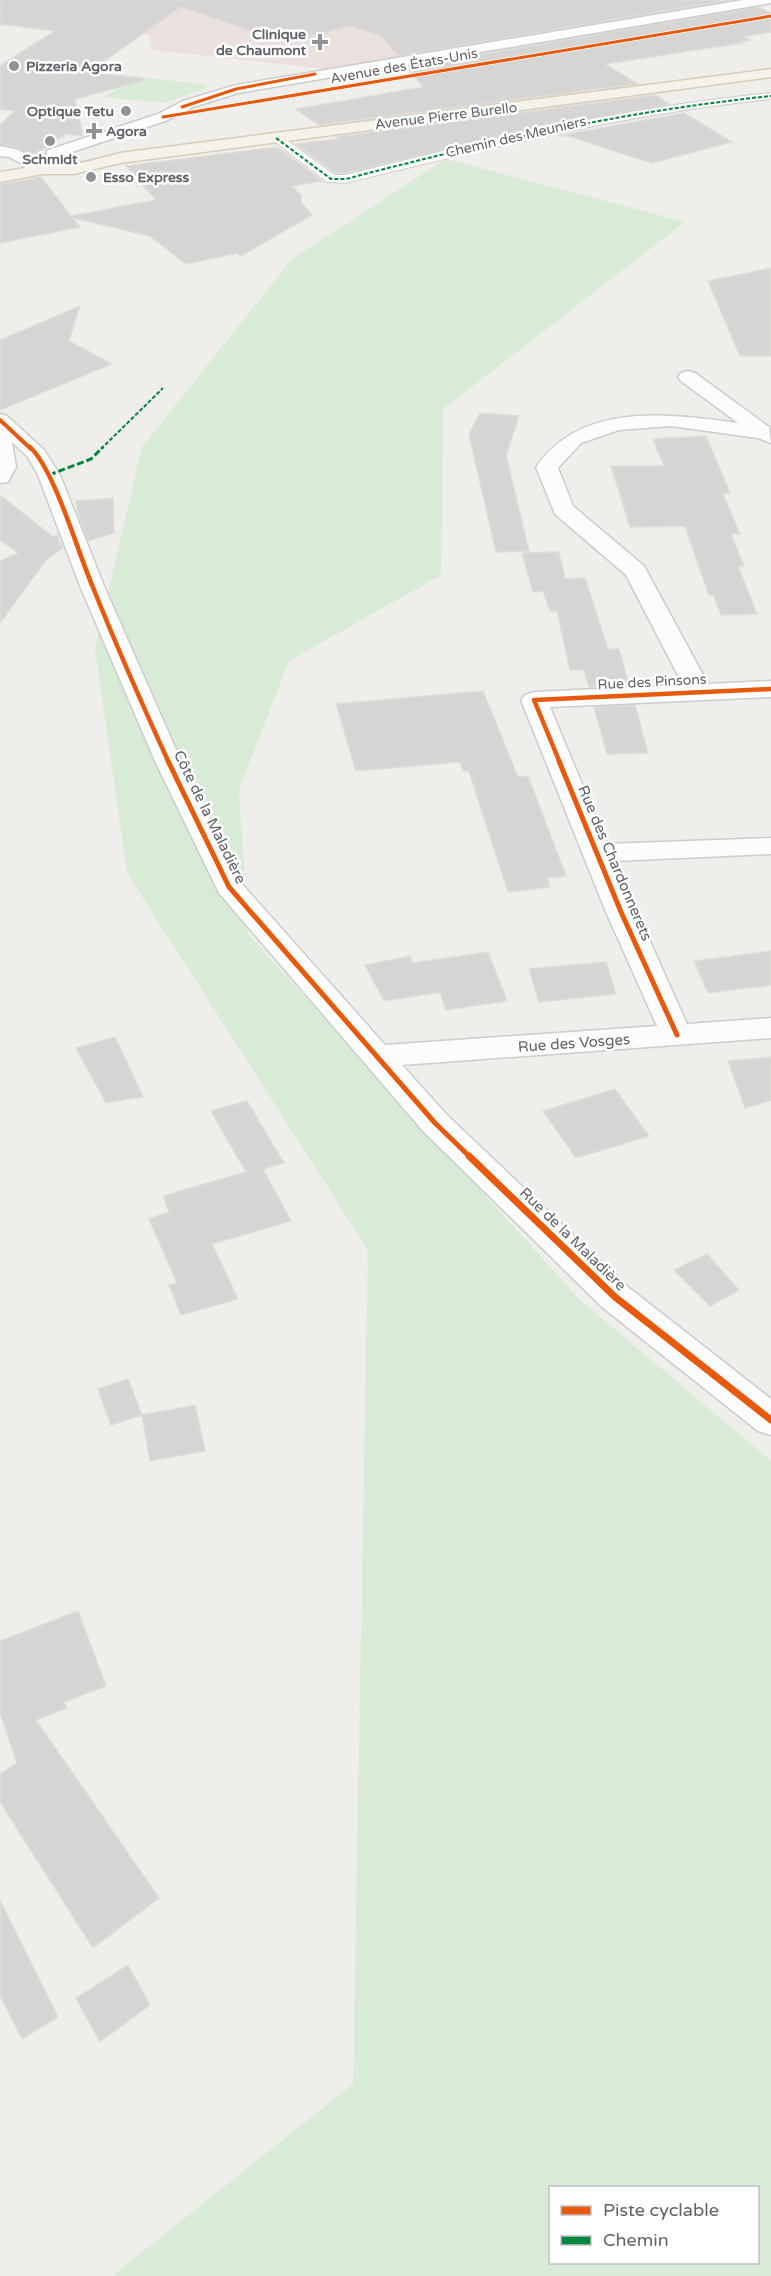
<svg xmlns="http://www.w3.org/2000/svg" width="771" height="2276" viewBox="0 0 771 2276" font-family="'Varela Round',sans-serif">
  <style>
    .medical { fill: #eae0de }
    .green { fill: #d8ebd6; fill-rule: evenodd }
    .building { fill: #d6d5d3; stroke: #deddd9; stroke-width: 1.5 }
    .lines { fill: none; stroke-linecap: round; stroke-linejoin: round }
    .pedestrian-casing { stroke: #cbcccc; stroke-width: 2 }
    .minor-casing { stroke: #cbcccc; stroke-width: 3 }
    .primary-casing { stroke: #d7ceb8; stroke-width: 3 }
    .pedestrian { fill: #fdfcfc; fill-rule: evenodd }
    .minor { fill: #fdfcfc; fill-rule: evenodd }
    .primary { fill: #f4f2e9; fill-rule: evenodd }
    .quiet-far1 { stroke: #00873e; stroke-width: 2; stroke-dasharray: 4 2; stroke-linecap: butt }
    .quiet { stroke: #00873e; stroke-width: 3; stroke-dasharray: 7 3; stroke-linecap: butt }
    .cycleway-far4-casing { stroke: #fff; stroke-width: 4.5 }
    .cycleway-far3-casing { stroke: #fff; stroke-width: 6 }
    .cycleway-far2-casing { stroke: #fff; stroke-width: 8 }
    .cycleway-far1-casing { stroke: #fff; stroke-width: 9 }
    .cycleway-casing { stroke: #fff; stroke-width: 10 }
    .cycleway-far4 { stroke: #e8590c; stroke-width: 3 }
    .cycleway-far3 { stroke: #e8590c; stroke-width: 4 }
    .cycleway-far2 { stroke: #e8590c; stroke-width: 4.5 }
    .cycleway-far1 { stroke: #e8590c; stroke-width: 5 }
    .cycleway { stroke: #e8590c; stroke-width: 7 }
    .poi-dot { fill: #919496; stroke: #fff; stroke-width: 2 }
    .labels { text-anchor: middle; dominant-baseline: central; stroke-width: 5; stroke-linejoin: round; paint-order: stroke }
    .far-poi-label { font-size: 14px; font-weight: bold; fill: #5f6368; stroke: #fff; text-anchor: start }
    .far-street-label { font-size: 14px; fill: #5f6368; stroke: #fff }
    .street-label { font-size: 15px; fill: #5f6368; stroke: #fff }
  </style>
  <rect width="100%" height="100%" fill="#efeeea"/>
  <path class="medical" d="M116,0H537L493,8L544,34L326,69L152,50L148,34L52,21Z"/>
  <path class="green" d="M140,77L202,84L207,88L165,103L103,97Z
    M446,159L685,222L443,409L441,575L289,661L239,789L248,934L580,1300L771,1461V2276H112L353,2084L368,1250L127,873L95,649L142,447L292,259ZM550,2188H758V2262H550Z"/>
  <path class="building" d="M0,0H729L398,56L381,36L350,26L287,43L181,7L89,72L143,78V81L75,99L83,136L67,134L32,156L19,148L0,144V125L15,111L0,109V66L55,31L0,24Z
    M758,7L771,13V32L743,37L750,40L740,42L742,43L605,64L638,84L319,125L296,109L423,87L407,67Z
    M655,95L669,104L503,135L346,173H335L296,144L339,139L336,137Z
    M684,113L732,142L652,163L568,136H557Z
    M277,147L322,181L292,186L301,195V202L312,215L241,256L237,253L186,264L150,236L73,218L80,227L0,243V184L41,177L71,216L156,200L126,166Z
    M771,268V356H740L708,281Z
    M80,306L69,341L112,364L0,410V340Z
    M480,413L519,416L506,455L529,551L496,552L469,434Z
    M706,436L730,493L723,494L740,534H731L744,566H738L757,614L721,615L714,595H709L685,526L630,527L611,466H664L653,439Z
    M0,495L53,537L58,535L59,542L63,548L46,560L0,623V561L18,553L0,540Z
    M113,498L114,533L88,541L78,513L76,501Z
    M559,552L565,579L585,578L608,649H619L629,685L589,687L584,670H570L557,611H550L543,591L533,592L522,553Z
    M483,691L518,777L528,776L566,876L547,878L550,887L508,892L469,771H463L460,762L356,771L336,704Z
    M635,705L648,753L607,754L594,707Z
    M771,951V985L708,993L694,961Z
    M488,952L507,1001L446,1010L440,992L384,1001L365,965L410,956L412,963Z
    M606,962L616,994L539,1002L529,969Z
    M115,1037L143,1097L106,1103L76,1048Z
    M771,1057V1100L745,1108L728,1061Z
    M615,1089L649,1136L576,1158L543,1111Z
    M247,1101L284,1163L263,1169L291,1221L212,1244L238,1299L181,1315L169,1285L177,1283L149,1219L169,1212L163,1196L246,1172L211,1111Z
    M707,1254L739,1290L710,1306L674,1270Z
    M128,1379L142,1415L111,1425L98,1389Z
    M195,1405L205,1451L150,1461L142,1415Z
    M78,1611L106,1686L64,1702L67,1708L36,1720L159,1898L93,1948L0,1802V1774L17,1763L0,1713V1641Z
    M0,1900L58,2017L22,2039L0,1995Z
    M128,1965L150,2005L100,2042L76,1998Z"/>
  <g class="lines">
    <defs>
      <path id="pedestrian" d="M771,93V99C625,114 488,148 346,183L327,182L270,138L272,135H280L334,175H346C486,139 626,107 771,93Z"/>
      <path id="minor" d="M743,0H771V3L238,93L193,107L168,120L54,158L46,153L48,150L158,114L183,101L236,85Z
        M0,146L19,150L38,163L30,168L9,157L0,156Z
        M688,371L695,373L769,427L771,443L758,438L671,426L619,430L581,443L558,468L573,506L644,566L708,684L771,681V697L550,707L607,844L771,838V854L614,861L687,1024L771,1018V1038L402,1065L447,1115L628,1287L771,1399V1435L758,1431L602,1307L423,1131L219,893L155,761L80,586L38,475L28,457L12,442L16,467L8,482L0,483V414L7,416L44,450L60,475L104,586L181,761L242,884L385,1045L657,1026L606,912L521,700L525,695L534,692L683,685L626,575L555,514L536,467C582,401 669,414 738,423L681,381L678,377L681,373Z"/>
      <path id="primary" d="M771,69V77L120,163L74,174H42L0,182V172L25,168L23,165L25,162C36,159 47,166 58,166C79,165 100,158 120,153Z"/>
    </defs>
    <use href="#pedestrian" class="pedestrian-casing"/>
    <use href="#minor" class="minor-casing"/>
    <use href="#primary" class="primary-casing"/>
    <use href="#pedestrian" class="pedestrian"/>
    <use href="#minor" class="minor"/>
    <use href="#primary" class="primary"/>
    <path class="quiet-far1" d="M276,138L331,179H346C486,142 626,111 771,96
      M101,449L163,388"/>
    <path class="quiet" d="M49,475L91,459L103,447"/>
    <defs>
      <path id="cycleway-far4" d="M182,107L236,89L315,74
        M163,117L771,16"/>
      <path id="cycleway-far3" d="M0,420L31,449"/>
      <path id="cycleway-far2" d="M30,447C55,471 77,550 92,585C116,645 142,704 169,763
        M560,763L534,700L771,689"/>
      <path id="cycleway-far1" d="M168,761L229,887L435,1123L470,1157
        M559,761L621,912L677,1035"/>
      <path id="cycleway" d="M469,1156L615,1297L771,1420"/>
    </defs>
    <use href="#cycleway-far4" class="cycleway-far4-casing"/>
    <use href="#cycleway-far3" class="cycleway-far3-casing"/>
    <use href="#cycleway-far2" class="cycleway-far2-casing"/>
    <use href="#cycleway-far1" class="cycleway-far1-casing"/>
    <use href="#cycleway" class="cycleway-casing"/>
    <use href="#cycleway-far4" class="cycleway-far4"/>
    <use href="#cycleway-far3" class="cycleway-far3"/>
    <use href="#cycleway-far2" class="cycleway-far2"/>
    <use href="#cycleway-far1" class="cycleway-far1"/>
    <use href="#cycleway" class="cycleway"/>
  </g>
  <g class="poi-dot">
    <path d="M317 33h6v6h6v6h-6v6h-6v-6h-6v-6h6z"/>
    <circle cx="14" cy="66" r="6"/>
    <circle cx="126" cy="111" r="6"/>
    <path d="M91 122h6v6h6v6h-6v6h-6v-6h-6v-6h6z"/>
    <circle cx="50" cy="141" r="6"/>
    <circle cx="91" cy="177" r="6"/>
  </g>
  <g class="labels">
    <g class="far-poi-label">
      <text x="306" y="34" text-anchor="end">Clinique<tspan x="306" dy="16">de Chaumont</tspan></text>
      <text x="26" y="66">Pizzeria Agora</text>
      <text x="114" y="111" text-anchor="end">Optique Tetu</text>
      <text x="106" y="131">Agora</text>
      <text x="50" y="159" text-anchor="middle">Schmidt</text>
      <text x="103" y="177">Esso Express</text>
    </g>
    <g class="far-street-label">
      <text transform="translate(404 66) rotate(-10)">Avenue des États-Unis</text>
      <text transform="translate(446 116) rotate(-7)">Avenue Pierre Burello</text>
      <text transform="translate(516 137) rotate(-13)">Chemin des Meuniers</text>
      <text transform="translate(652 682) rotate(-3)">Rue des Pinsons</text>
    </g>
    <g class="street-label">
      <text transform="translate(210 817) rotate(64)">Côte de la Maladière</text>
      <text transform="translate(615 863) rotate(67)">Rue des Chardonnerets</text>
      <text transform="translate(574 1043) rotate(-4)">Rue des Vosges</text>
      <text transform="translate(573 1239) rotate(44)">Rue de la Maladière</text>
    </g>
  </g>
  <rect x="549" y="2186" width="210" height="78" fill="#ffffff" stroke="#bfc1c3" stroke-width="1.5"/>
  <rect x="561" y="2206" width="30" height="9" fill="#e8590c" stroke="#bfc1c3" stroke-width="1.5"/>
  <text x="603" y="2216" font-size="18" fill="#5f6368">Piste cyclable</text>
  <rect x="561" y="2236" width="30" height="9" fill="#00873e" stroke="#bfc1c3" stroke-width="1.5"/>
  <text x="603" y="2246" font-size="18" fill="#5f6368">Chemin</text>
</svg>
